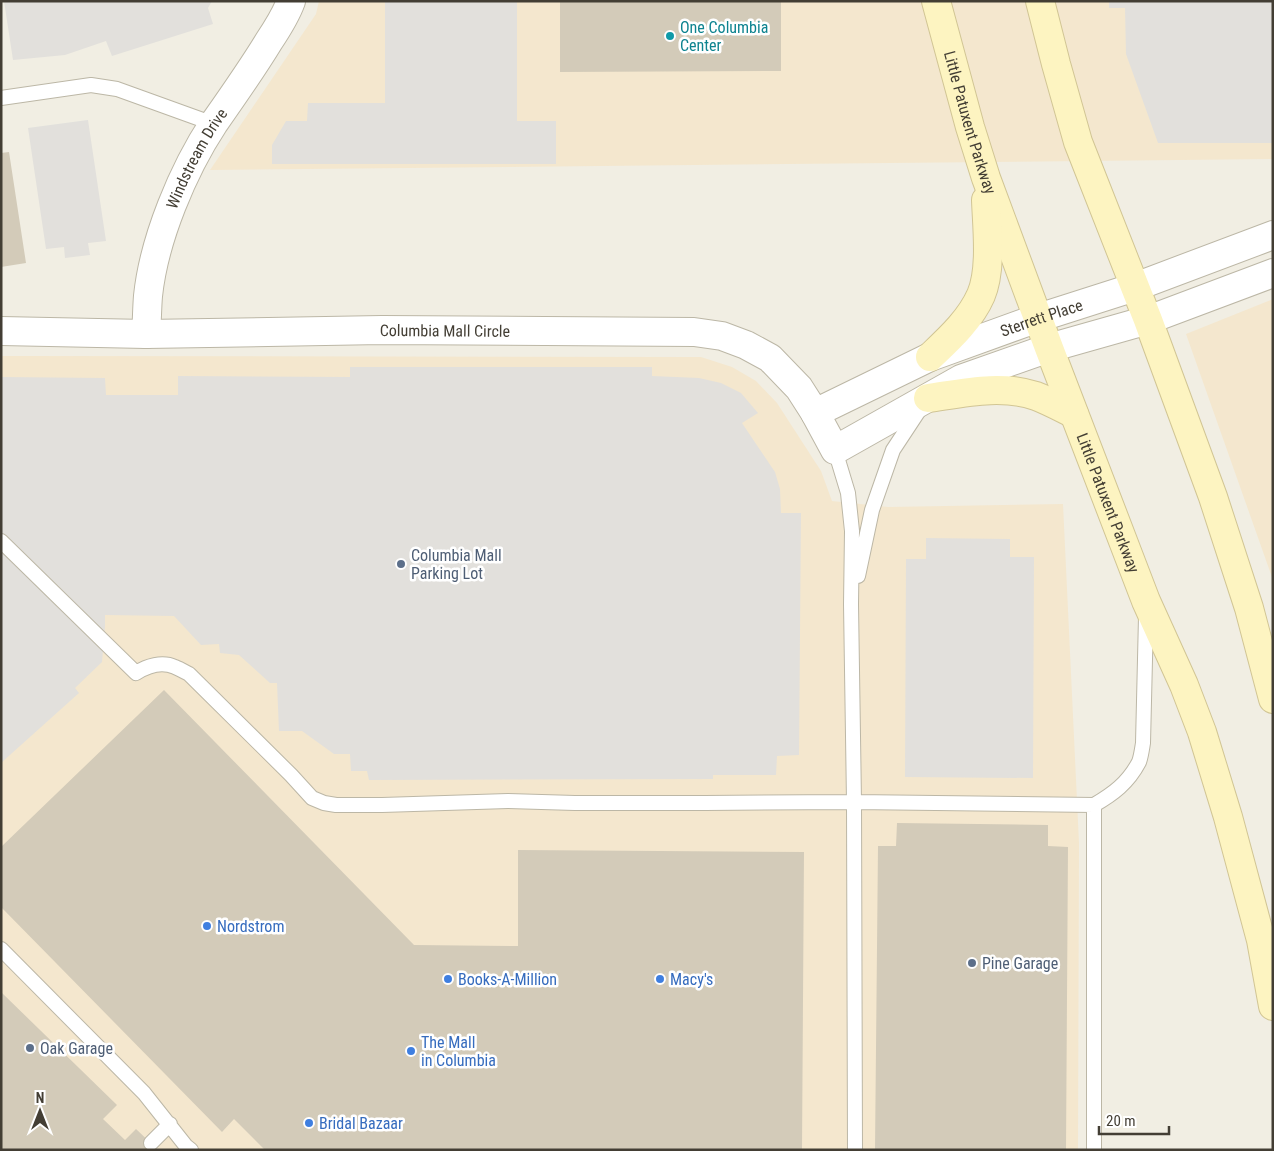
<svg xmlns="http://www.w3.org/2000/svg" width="1274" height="1151" viewBox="0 0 1274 1151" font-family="'Roboto Condensed',sans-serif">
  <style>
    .commercial { fill: #f4e7ce }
    .parking { fill: #e2e0dc }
    .building { fill: #d3cbb9 }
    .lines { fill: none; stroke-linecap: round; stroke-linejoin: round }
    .lane-casing { stroke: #bcb7a6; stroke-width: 16 }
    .street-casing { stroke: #bcb7a6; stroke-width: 30 }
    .secondary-casing { stroke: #d1c594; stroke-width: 30 }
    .lane { stroke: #fff; stroke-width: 14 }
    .street { stroke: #fff; stroke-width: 28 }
    .secondary { stroke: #fdf4c1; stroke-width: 28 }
    .culture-dot { fill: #0f9aa8; stroke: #fff; stroke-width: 2 }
    .service-dot { fill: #5c6f8a; stroke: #fff; stroke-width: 2 }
    .shop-dot { fill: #3f7fe0; stroke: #fff; stroke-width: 2 }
    .labels { text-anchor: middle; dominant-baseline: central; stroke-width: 5; stroke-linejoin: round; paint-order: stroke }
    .culture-label { font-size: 16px; fill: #0d838f; stroke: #fff; text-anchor: start }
    .street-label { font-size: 16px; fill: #433e34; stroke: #fff }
    .service-label { font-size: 16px; fill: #4e5e75; stroke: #fff; text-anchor: start }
    .shop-label { font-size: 16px; fill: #366cbe; stroke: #fff; text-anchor: start }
  </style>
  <rect width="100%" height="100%" fill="#f1eee3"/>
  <path class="commercial" d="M319,1H1273V159L210,170L316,14Z
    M1273,299V580L1186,334Z
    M1,356L701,357L732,367L756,381L777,403L821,471L832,501L888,507L1063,504L1079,843L1078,1150H1Z"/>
  <path class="parking" d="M4,1H212L208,8L213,24L112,56L106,41L65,55L13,60Z
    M385,1H517V121H556V164H272V145L286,121H307L308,103H385Z
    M1109,1H1273V143H1158L1126,54L1125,8H1109Z
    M88,120L106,241L88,243L90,255L65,258L64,247L46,249L28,128Z
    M350,367H652V376L699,378L721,383L741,393L758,413L742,423L775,472L780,489L781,513H801L799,755L777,756L776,775H713V779L369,780L367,771H351L350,754H334L302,731H279L277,683H270L239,655L220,653L219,644L201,645L174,616L105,615V626L102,662L75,688L79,693L1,763V377L105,378L106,395H178V376L350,377Z
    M926,538L1010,539V557H1034L1033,778L905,777L906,559H926Z"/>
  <path class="building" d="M560,1H781V71L560,72Z
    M9,152L26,263L1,267V153Z
    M164,690L414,945L518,946V850L804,852L802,1150H265L234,1119L222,1132L1,907V847Z
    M897,823L1048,825V846L1068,847L1066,1150H875L878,846H896Z
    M1,992L117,1105L103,1119L125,1140L136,1129L158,1150H1Z"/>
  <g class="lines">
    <defs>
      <path id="lane" d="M1,98L91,85L117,89L214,124
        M835,450L848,493L852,531L851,604L854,802L855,1150
        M1,541L136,673C147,666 162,661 175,667C180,669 185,672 189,674L291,775L312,798L324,803L336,805H382L508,801L575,803H705L854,802L1094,805V1150
        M858,576L872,510L893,450L920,409
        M1094,805C1113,794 1128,783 1139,762C1141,757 1142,749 1143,743L1146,617
        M1,949L144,1093L186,1146L191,1150
        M151,1143L170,1124"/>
      <g id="street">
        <path id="s1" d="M1,331L146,334L382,330L694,332L722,336L746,345L770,358L799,388L815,413L835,450L961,379L1049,348L1148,320L1273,273"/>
        <path id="s2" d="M146,334C147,321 147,308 148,296C154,239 183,170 214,123C233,96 252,69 269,41C277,29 286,15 291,1"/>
        <path id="s3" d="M815,413L930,357L1038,318L1135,287L1273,235"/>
      </g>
      <g id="secondary">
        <path id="s4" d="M936,1L970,127L986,178L1049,348L1146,601L1184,685L1202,732L1228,817L1261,940L1273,1006"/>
        <path d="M1040,1L1056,64L1078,142L1148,320L1213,497L1249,608L1273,699"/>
        <path d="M930,357C949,339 970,320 981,295C992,269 987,228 986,200"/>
        <path d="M928,398C963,393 1001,384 1036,396C1049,401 1062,408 1074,414"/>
      </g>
    </defs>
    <use href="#lane" class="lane-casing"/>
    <use href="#street" class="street-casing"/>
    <use href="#secondary" class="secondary-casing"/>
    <use href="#lane" class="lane"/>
    <use href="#street" class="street"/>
    <use href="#secondary" class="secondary"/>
  </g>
  <circle class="culture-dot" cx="670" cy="36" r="5"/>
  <g class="service-dot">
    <circle cx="401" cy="564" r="5"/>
    <circle cx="972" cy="963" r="5"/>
    <circle cx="30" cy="1048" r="5"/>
  </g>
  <g class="shop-dot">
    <circle cx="207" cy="926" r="5"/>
    <circle cx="448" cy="979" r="5"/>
    <circle cx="660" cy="979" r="5"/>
    <circle cx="411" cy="1051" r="5"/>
    <circle cx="309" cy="1123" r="5"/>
  </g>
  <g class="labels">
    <g class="culture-label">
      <text x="680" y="27">One Columbia<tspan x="680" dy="18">Center</tspan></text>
    </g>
    <g class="street-label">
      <text stroke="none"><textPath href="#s4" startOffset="126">Little Patuxent Parkway</textPath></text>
      <text stroke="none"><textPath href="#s2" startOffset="185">Windstream Drive</textPath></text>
      <text stroke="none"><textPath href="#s3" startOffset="246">Sterrett Place</textPath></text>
      <text stroke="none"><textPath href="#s1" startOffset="444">Columbia Mall Circle</textPath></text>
      <text stroke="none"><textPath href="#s4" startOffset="531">Little Patuxent Parkway</textPath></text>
    </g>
    <g class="service-label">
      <text x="411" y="555">Columbia Mall<tspan x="411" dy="18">Parking Lot</tspan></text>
      <text x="982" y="963">Pine Garage</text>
      <text x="40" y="1048">Oak Garage</text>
    </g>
    <g class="shop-label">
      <text x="217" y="926">Nordstrom</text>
      <text x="458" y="979">Books-A-Million</text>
      <text x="670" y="979">Macy's</text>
      <text x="421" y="1042">The Mall<tspan x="421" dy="18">in Columbia</tspan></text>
      <text x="319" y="1123">Bridal Bazaar</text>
    </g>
  </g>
  <rect width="1274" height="1151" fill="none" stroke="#433e34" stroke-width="5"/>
  <g transform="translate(40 1111)" stroke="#ffffff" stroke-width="4" paint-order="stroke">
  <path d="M0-4L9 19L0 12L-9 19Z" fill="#433e34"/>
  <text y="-8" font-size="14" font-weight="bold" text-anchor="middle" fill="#433e34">N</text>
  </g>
  <path d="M1099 1126v8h70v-8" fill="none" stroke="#433e34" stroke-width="2.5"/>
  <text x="1106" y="1126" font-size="15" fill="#433e34" stroke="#ffffff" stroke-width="4" paint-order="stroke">20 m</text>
</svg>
